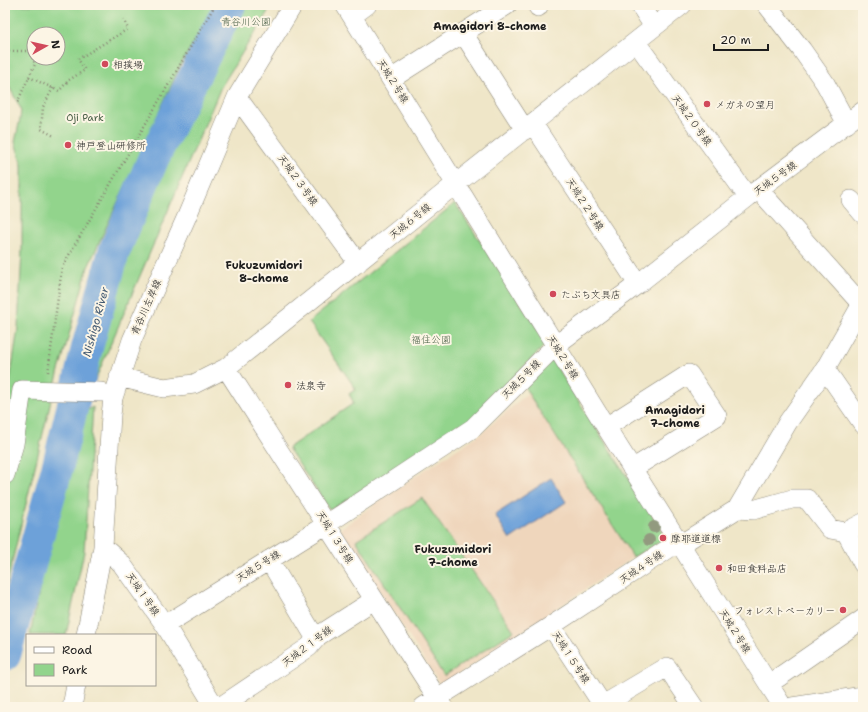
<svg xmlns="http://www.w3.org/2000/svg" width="868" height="712" viewBox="0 0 868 712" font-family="'Shantell Sans','Klee One',sans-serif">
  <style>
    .built { fill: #efd6bc }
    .green { fill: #92d48c; stroke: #577854; fill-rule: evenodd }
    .water { fill: #6da1d9; stroke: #445e7a }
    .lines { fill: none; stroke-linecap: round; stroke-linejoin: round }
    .river { stroke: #6da1d9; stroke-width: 32 }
    .minor-casing { stroke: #868172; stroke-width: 20 }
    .path { stroke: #868172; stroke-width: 2.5; stroke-dasharray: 1 3; stroke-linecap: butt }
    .minor { stroke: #fff; stroke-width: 19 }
    .tree { fill: #929a7f }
    .poi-dot { fill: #d1495b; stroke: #fcf5e5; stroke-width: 1.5 }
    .labels { text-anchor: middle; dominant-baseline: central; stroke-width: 4; stroke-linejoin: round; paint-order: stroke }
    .park-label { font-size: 10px; fill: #455c43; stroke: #fcf5e5 }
    .poi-label { font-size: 10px; fill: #1c1c1c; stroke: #fcf5e5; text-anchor: start }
    .street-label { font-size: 10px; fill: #1c1c1c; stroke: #fcf5e5 }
    .neighbourhood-label { font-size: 11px; font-weight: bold; fill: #1c1c1c; stroke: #fcf5e5 }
    .water-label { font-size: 11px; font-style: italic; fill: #405871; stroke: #fcf5e5 }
  </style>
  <rect width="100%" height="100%" fill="#fcf5e5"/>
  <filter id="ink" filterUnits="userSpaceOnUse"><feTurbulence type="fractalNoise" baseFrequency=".025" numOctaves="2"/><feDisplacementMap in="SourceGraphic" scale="8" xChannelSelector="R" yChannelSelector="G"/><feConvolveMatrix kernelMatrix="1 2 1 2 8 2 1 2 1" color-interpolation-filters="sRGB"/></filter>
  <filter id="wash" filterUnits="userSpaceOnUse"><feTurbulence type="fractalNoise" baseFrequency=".012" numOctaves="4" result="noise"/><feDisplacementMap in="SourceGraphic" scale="16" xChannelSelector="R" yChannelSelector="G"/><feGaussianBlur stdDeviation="0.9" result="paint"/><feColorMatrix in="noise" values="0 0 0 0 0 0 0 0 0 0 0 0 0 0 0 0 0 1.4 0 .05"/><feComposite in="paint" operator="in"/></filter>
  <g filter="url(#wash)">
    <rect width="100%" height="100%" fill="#efe6c8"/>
    <path class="built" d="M528,393L633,557L441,686L340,529L417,475L479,435Z"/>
    <path class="green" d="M5,5H215L181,64L88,267L53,392L5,591V406L9,387L18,328L22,250V165L15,142L20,119L21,109L5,79ZM34,34H58V58H34Z
      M239,5H272L221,87L94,383L89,382L126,240L200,79Z
      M455,203L547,343L464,428L330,510L288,448L354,403L349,394L356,389L309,322Z
      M552,360L667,538L633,557L528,393L525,387Z
      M93,407L84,552L66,635H30L75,416Z
      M422,498L514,631L444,676L356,540Z"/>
    <path class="water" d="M551,478L566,502L510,539L495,515Z"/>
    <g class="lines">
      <path class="river" d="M5,655L58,465L87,348L114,252L154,157L230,5"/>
    </g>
  </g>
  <g filter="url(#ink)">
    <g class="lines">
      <defs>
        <path id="minor" d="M345,5L606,427L783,707
          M537,5L538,7
          M640,5L654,27
          M767,5L802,50L825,83L847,124
          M352,16L367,5
          M463,33L525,130
          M636,42L748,197
          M391,79L507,5
          M237,97L358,263
          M533,124L638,284
          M759,190L863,306
          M851,200L863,214
          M226,368L443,707
          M825,369L863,424
          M119,377L164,388L194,384L226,368L448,190L682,5
          M606,427L689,374L717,416L632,469
          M5,475L14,444L22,390L101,392
          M737,509L753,510L792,499H807L830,529L846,532L863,523
          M846,532L863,564
          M103,547L121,563L165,625L215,707
          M269,560L316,639
          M165,625L327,524L473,428L556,345L638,284L748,197L863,111
          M551,626L604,707
          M86,635L103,547L111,415L113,398L132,340L187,216L237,97L293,5
          M769,684L863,619
          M603,705L667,667L694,707
          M72,707L76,685
          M220,707L309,647L318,636L374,600
          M423,707L551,626L674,545L678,542L686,541L737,509L788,422L825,369L863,302
          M792,707L863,696"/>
      </defs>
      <use href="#minor" class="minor-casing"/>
      <path class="path" d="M5,51H30L35,64L17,103
        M29,77L59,91L69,80L85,70L78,59L128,29L123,18
        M53,88L43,107L41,129L54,136
        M48,372L62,267L215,5"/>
      <use href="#minor" class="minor"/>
    </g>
    <g class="tree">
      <circle cx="654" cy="527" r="6"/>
      <circle cx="649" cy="540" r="6"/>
    </g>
  </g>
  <g class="poi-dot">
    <circle cx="105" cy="64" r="4"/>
    <circle cx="707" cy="104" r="4"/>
    <circle cx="68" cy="145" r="4"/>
    <circle cx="553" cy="294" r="4"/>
    <circle cx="288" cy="385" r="4"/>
    <circle cx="663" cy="538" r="4"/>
    <circle cx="719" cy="568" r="4"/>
    <circle cx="843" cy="610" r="4"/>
  </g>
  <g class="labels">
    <g class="park-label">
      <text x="246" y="21">青谷川公園</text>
      <text x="85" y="117">Oji Park</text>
      <text x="431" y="339">福住公園</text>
    </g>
    <g class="poi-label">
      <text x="113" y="64">相撲場</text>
      <text x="715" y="104">メガネの望月</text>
      <text x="76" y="145">神戸登山研修所</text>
      <text x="561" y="294">たぶち文具店</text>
      <text x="296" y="385">法泉寺</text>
      <text x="671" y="538">摩耶道道標</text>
      <text x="727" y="568">和田食料品店</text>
      <text x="835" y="610" text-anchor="end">フォレストベーカリー</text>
    </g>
    <g class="street-label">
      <text transform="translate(393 81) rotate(58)">天城２号線</text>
      <text transform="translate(692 120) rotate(54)">天城２０号線</text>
      <text transform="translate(775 178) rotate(-36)">天城５号線</text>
      <text transform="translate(298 180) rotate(54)">天城２３号線</text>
      <text transform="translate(585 204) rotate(57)">天城２２号線</text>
      <text transform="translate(410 221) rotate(-39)">天城６号線</text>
      <text transform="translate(146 307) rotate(-66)">青谷川左岸線</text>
      <text transform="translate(563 357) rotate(58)">天城２号線</text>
      <text transform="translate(521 379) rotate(-45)">天城５号線</text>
      <text transform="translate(335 537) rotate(58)">天城１３号線</text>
      <text transform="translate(258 566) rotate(-32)">天城５号線</text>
      <text transform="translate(641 567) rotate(-34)">天城４号線</text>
      <text transform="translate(143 594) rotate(55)">天城１号線</text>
      <text transform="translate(735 631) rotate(58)">天城２号線</text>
      <text transform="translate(307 646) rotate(-37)">天城２１号線</text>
      <text transform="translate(571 657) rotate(57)">天城１５号線</text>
    </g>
    <g class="neighbourhood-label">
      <text x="490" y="26">Amagidori 8-chome</text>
      <text x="264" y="265">Fukuzumidori<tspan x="264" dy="13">8-chome</tspan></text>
      <text x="675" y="410">Amagidori<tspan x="675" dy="13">7-chome</tspan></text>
      <text x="453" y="549">Fukuzumidori<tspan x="453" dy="13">7-chome</tspan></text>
    </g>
    <g class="water-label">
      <text transform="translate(96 322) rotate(-75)">Nishigo River</text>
    </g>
  </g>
  <rect width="868" height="712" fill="none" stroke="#fcf5e5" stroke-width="20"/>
  <rect x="26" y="634" width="130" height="52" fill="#fcf5e5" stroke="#a29e95"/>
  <rect x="34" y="647" width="20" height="6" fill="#ffffff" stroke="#a29e95"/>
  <text x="62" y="654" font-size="12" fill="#1c1c1c">Road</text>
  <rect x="34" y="664" width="20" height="12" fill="#92d48c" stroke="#a29e95"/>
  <text x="62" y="674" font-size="12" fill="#1c1c1c">Park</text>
  <g transform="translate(46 46) rotate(82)"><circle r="19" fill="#fcf5e5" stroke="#a29e95"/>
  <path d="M0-3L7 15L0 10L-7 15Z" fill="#d1495b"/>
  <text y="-6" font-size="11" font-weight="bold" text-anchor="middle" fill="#1c1c1c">N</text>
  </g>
  <path d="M714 44v6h54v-6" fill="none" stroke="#1c1c1c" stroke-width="2"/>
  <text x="720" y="44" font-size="12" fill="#1c1c1c" stroke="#fcf5e5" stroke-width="3" paint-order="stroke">20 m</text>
</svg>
